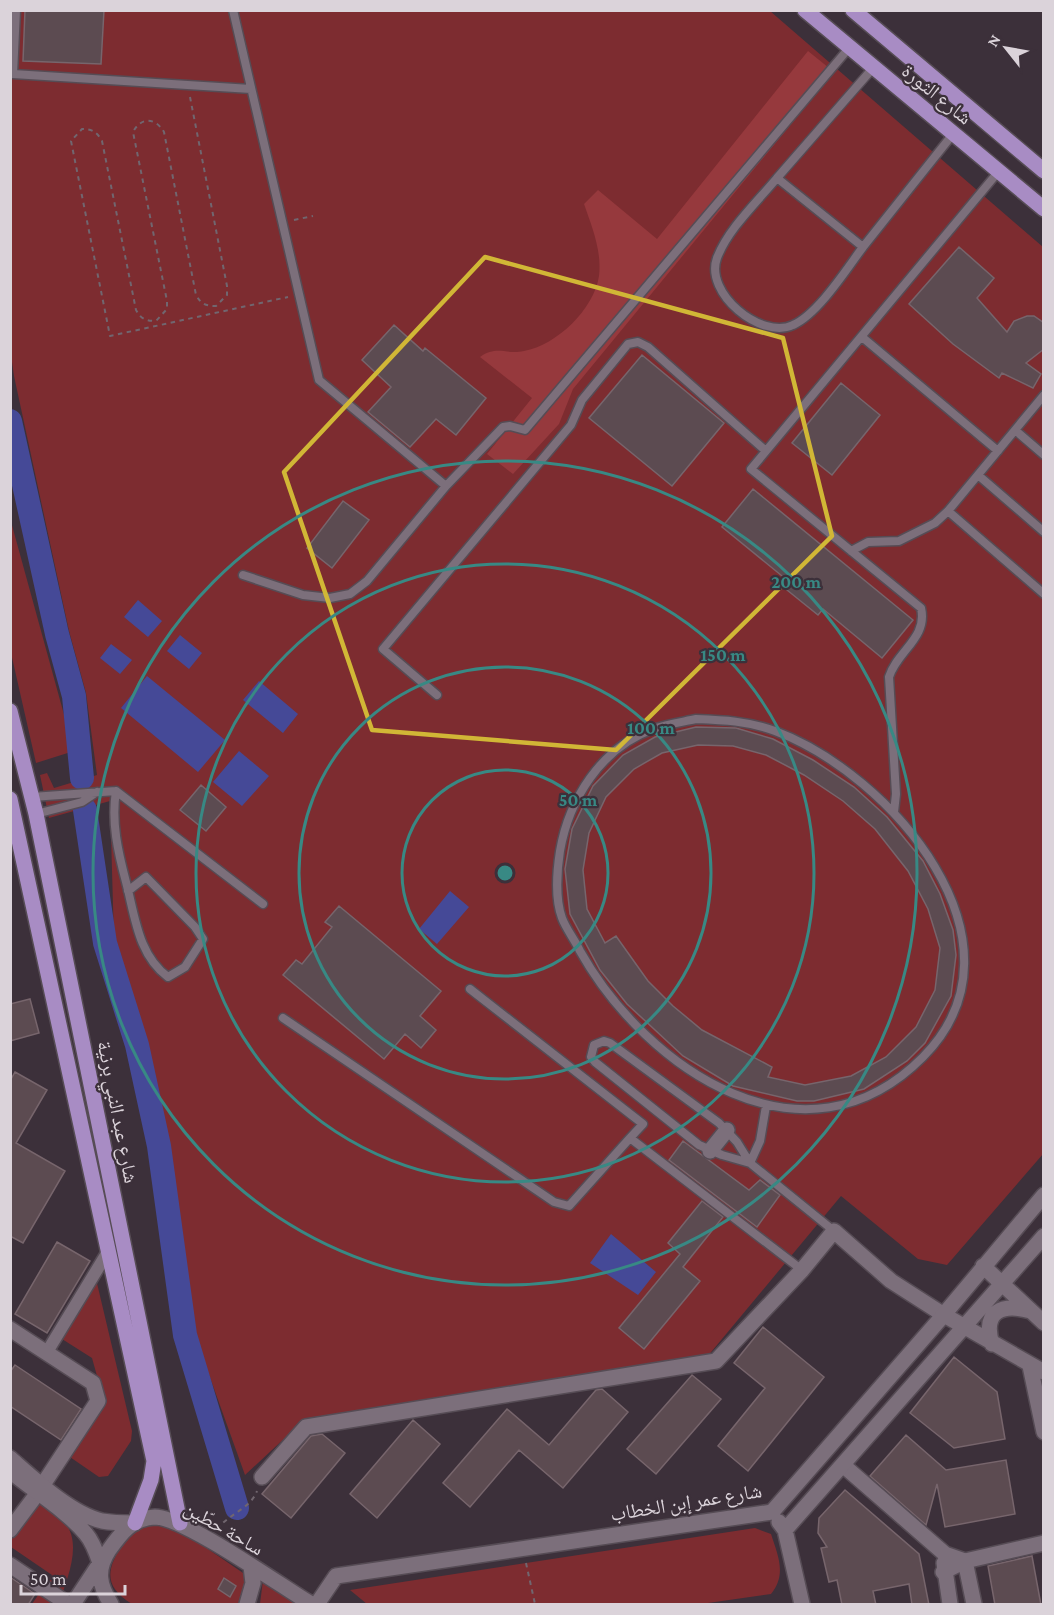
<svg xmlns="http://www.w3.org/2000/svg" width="1054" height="1615" viewBox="0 0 1054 1615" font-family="'Crimson Pro','Noto Naskh Arabic',serif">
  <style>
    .green { fill: #7d2c30 }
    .forest { fill: #96393d }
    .water { fill: #454997 }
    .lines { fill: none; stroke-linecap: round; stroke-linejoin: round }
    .river { stroke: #454997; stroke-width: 24 }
    .building { fill: #5c4b51; stroke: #77656c; stroke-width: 1.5; fill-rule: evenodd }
    .service-casing { stroke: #564c55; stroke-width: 11 }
    .pedestrian-casing { stroke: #564c55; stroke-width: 15 }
    .minor-casing { stroke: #564c55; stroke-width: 18 }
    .tertiary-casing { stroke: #564c55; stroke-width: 18 }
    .secondary-casing { stroke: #564c55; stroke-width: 18 }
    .primary-casing { stroke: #564c55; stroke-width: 18 }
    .path { stroke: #71666f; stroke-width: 2; stroke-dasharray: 4.5 4.5; stroke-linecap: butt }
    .service { stroke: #7c6f7b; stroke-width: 8 }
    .pedestrian { stroke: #7c6f7b; stroke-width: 12 }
    .minor { stroke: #7c6f7b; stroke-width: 15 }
    .tertiary { stroke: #7c6f7b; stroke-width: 15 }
    .secondary { stroke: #7c6f7b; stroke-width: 15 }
    .primary { stroke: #a88cc4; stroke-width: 15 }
    .marked { fill: none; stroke: #d1b736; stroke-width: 4.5; stroke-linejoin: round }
    .ring { fill: none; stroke: #388984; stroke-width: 3 }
    .labels { text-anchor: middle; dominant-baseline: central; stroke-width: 4.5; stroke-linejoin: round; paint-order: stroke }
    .street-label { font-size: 20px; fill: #dbd3da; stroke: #3c303a }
    .centre { fill: #388984; stroke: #3c303a; stroke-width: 3 }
    .ring-label { font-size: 18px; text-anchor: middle; font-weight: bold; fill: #388984; stroke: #3c303a; stroke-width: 4.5; stroke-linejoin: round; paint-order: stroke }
  </style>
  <rect width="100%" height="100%" fill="#3c303a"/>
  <path class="green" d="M10,11H770L1043,247V1154L947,1265L918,1259L841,1196L707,1357L302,1422L245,1475L194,1333L168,1144L146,1043L114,940L110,801L49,818L40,775L47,773L54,788L97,775L86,693L69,631L14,376L10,348Z
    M10,518L74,751L36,763L11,653Z
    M96,1279L132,1431L131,1441L108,1476L99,1477L67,1455L104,1401L92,1358L62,1339Z
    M27,1495C39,1503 52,1511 62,1520C85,1541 66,1580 59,1604H32L52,1575L11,1547L10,1521Z
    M167,1521L246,1575L248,1584L240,1604H132C103,1586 106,1569 124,1542C127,1536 132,1526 139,1524C146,1521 159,1522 167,1521Z
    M755,1528L771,1534C778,1556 787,1574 771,1594L701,1604H367L350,1590Z
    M263,1580L295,1601L293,1604H260Z"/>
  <path class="forest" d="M808,51L834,72L573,389L559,424L513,474L487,454L532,398L480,357C497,345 506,355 524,351C557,345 594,309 599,276C602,251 592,227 584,204L598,190L657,239Z"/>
  <path class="water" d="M138,600L162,621L148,637L124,617Z
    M180,635L202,653L189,669L167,651Z
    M111,644L132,660L120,674L100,658Z
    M147,676L225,740L198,772L121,708Z
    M259,681L298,714L283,733L243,700Z
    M239,751L269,776L242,806L213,782Z
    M450,891L469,907L437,944L419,929Z
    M611,1234L656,1272L638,1295L590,1263Z"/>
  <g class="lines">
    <path class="river" d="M10,421L57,634L74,696L82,778
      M85,810L105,943L137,1045L159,1146L185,1335L237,1508"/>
  </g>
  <path class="building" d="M25,10H104L101,64L23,61Z
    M959,247L994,278L977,298L1007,332L1014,321L1027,316H1034L1044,323V349L1026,363L1041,374L1033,388L1002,373L999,378L953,344L909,304Z
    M394,325L423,351L425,348L486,398L456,435L436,419L410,447L368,412L391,387L362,360Z
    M642,355L724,423L672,486L589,418Z
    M841,383L880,415L832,475L792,443Z
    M753,489L913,620L882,658L823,609L818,615L782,586L787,580L722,527Z
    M343,501L369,520L332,568L307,548Z
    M696,727L736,728L773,739L813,760L854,787L887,817L923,861L940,894L953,930L956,955L951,996L925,1043L907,1061L864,1089L814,1101H797L733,1086L683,1056L627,1004L600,970L570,914L565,869L572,829L593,786L623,755L655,737ZM698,745L733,746L766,755L804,775L843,801L875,829L908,871L928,909L940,948L935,990L916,1027L886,1057L851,1076L805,1085L768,1077L772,1067L702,1030L673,1006L648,981L616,936L605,943L587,909L583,870L589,833L606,797L634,769L662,753Z
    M201,785L226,807L206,831L180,810Z
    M339,906L441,991L420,1016L436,1030L421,1048L405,1034L384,1059L283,975L296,960L302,964L332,927L325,922Z
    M30,999L39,1033L10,1041V1004Z
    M15,1072L47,1090L16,1143L65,1171L23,1243L10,1236V1081Z
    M683,1141L749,1190L760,1180L780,1195L757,1227L669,1160Z
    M702,1201L723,1217L683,1267L700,1281L644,1349L619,1328L680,1254L668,1243Z
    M57,1242L90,1261L47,1333L15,1314Z
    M763,1327L824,1377L748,1471L718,1446L765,1388L734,1363Z
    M954,1357L997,1392L1005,1439L954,1448L910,1413Z
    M15,1365L81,1409L61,1440L10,1406V1372Z
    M692,1375L721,1399L656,1474L627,1449Z
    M602,1389L628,1412L563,1488L519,1450L470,1507L443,1483L507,1409L549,1445L596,1390Z
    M413,1420L440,1444L377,1518L350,1494Z
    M322,1434L345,1453L291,1518L262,1494L311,1436Z
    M906,1435L946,1470L1006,1460L1015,1514L945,1527L937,1484L926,1525L870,1476Z
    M845,1490L919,1554L929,1605H912L909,1584L873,1591L876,1605H842L837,1580L829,1582L821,1548L827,1547L818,1533L819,1518Z
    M1032,1556L1041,1605H995L988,1566Z
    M10,1577L35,1594L28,1605H10Z
    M224,1578L236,1586L230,1597L218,1589Z"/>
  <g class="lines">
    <defs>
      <path id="service" d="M16,10L13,74L251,89
        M233,10L319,380L446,486
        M873,68L777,178L863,247L953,134
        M777,178C757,202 728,229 717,258C704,293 761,340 793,325C818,314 846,270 863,247
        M862,337L998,451
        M1015,430L1044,455
        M978,475L1044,532
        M948,511L1044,594
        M851,551L868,542L899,541L935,523L948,511L1044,395
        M243,575L303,595L330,598L350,594L367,581L446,486L503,427L510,426L525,430L849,48
        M437,695L383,649L571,425L582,400L628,344L638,342L648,347L766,451
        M696,719C723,720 748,721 775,731C890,774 1037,942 923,1057C805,1176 647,1070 580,951C575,940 566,929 562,918C555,899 557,870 560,851C569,799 601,748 653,729C667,724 682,722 696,719Z
        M116,791C111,822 118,852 126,882C135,916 138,955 168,977L185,967L203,939L195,927L146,877L128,891
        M32,797L116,791L263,904
        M894,812L896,794L889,677C897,651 928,638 921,608L751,469L999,171
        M36,814L82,802L97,792
        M470,989L643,1124L630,1138L802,1270
        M283,1018L554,1202L569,1206L630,1138
        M750,1163L722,1155L699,1145L595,1062L591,1057L594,1045L604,1041L610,1043L719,1123L737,1142L750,1163L834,1231
        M750,1163L760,1141L766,1106"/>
      <path id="pedestrian" d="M47,1352L109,1250"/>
      <path id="minor" d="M710,1151L727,1130
        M10,1329L93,1383L98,1401L42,1486
        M262,1477L306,1427L716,1361L802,1270L834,1231L891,1281L944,1315
        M10,1530L37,1494
        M10,1565L68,1604"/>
      <path id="tertiary" d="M844,1466L945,1554L965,1561L974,1604
        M944,1563L950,1604
        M943,1572L965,1561L1044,1543"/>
      <path id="secondary" d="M983,1266L1044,1323
        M944,1315L1044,1372
        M992,1344C982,1311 1002,1303 1031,1311
        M1030,1366L1044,1432
        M10,1458C34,1479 71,1514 102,1521C113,1523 124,1523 135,1523
        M10,1471C34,1491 67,1511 86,1534C93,1542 97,1554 100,1563L73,1604
        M779,1522L785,1530L802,1604
        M785,1530L1044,1236
        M111,1604C99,1585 96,1570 109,1550C121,1533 132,1518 155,1517C184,1517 281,1586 311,1604
        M247,1604L253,1583L251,1566
        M317,1604L336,1576L772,1512L941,1318L1044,1195"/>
      <path id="primary" d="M805,10L1044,209
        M853,10L1044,171
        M10,711L36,814L180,1523
        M10,799L154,1461L151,1480L135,1523"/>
    </defs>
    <use href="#service" class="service-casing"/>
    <use href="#pedestrian" class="pedestrian-casing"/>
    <use href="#minor" class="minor-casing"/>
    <use href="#tertiary" class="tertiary-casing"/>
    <use href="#secondary" class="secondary-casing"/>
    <use href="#primary" class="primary-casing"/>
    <path class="path" d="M190,97L227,286V295L216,306C206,306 201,304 196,295L164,132C155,117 141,117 133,132L167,301V309L156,321C146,321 141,319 136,310L102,141C97,132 92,129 82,129L71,141L110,336L288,297
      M294,220L313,216
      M217,1529C229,1514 251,1508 257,1491
      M526,1563L535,1604"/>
    <use href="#service" class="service"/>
    <use href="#pedestrian" class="pedestrian"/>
    <use href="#minor" class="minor"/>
    <use href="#tertiary" class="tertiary"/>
    <use href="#secondary" class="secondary"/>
    <use href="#primary" class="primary"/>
  </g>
  <path class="marked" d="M485,257L783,338L832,536L616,750L372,730L284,472Z"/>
  <g class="ring">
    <circle cx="505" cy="873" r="103"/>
    <circle cx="505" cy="873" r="206"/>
    <circle cx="505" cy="873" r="309"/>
    <circle cx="505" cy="873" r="412"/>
  </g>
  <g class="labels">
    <g class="street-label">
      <text transform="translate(937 94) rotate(39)">شارع الثورة</text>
      <text transform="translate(118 1112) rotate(79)">شارع عبد النبي برنية</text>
      <text transform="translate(686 1502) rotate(-9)">شارع عمر إبن الخطاب</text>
      <text transform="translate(224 1528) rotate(30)">ساحة حطّين</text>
    </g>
  </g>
  <circle cx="505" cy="873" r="9" class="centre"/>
  <g class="ring-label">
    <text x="796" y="588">200 m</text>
    <text x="723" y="661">150 m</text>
    <text x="651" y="734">100 m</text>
    <text x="578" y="806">50 m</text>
  </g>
  <rect width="1054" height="1615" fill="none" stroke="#dbd3da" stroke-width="24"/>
  <g transform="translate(1006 48) rotate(301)" stroke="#3c303a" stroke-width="4.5" paint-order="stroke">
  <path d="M0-4.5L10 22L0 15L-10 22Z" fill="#dbd3da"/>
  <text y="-9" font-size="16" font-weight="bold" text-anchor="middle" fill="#dbd3da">N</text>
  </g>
  <path d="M21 1585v9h104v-9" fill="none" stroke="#dbd3da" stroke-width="3"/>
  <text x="30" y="1585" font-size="18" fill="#dbd3da" stroke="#3c303a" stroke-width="4.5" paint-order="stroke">50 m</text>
</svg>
